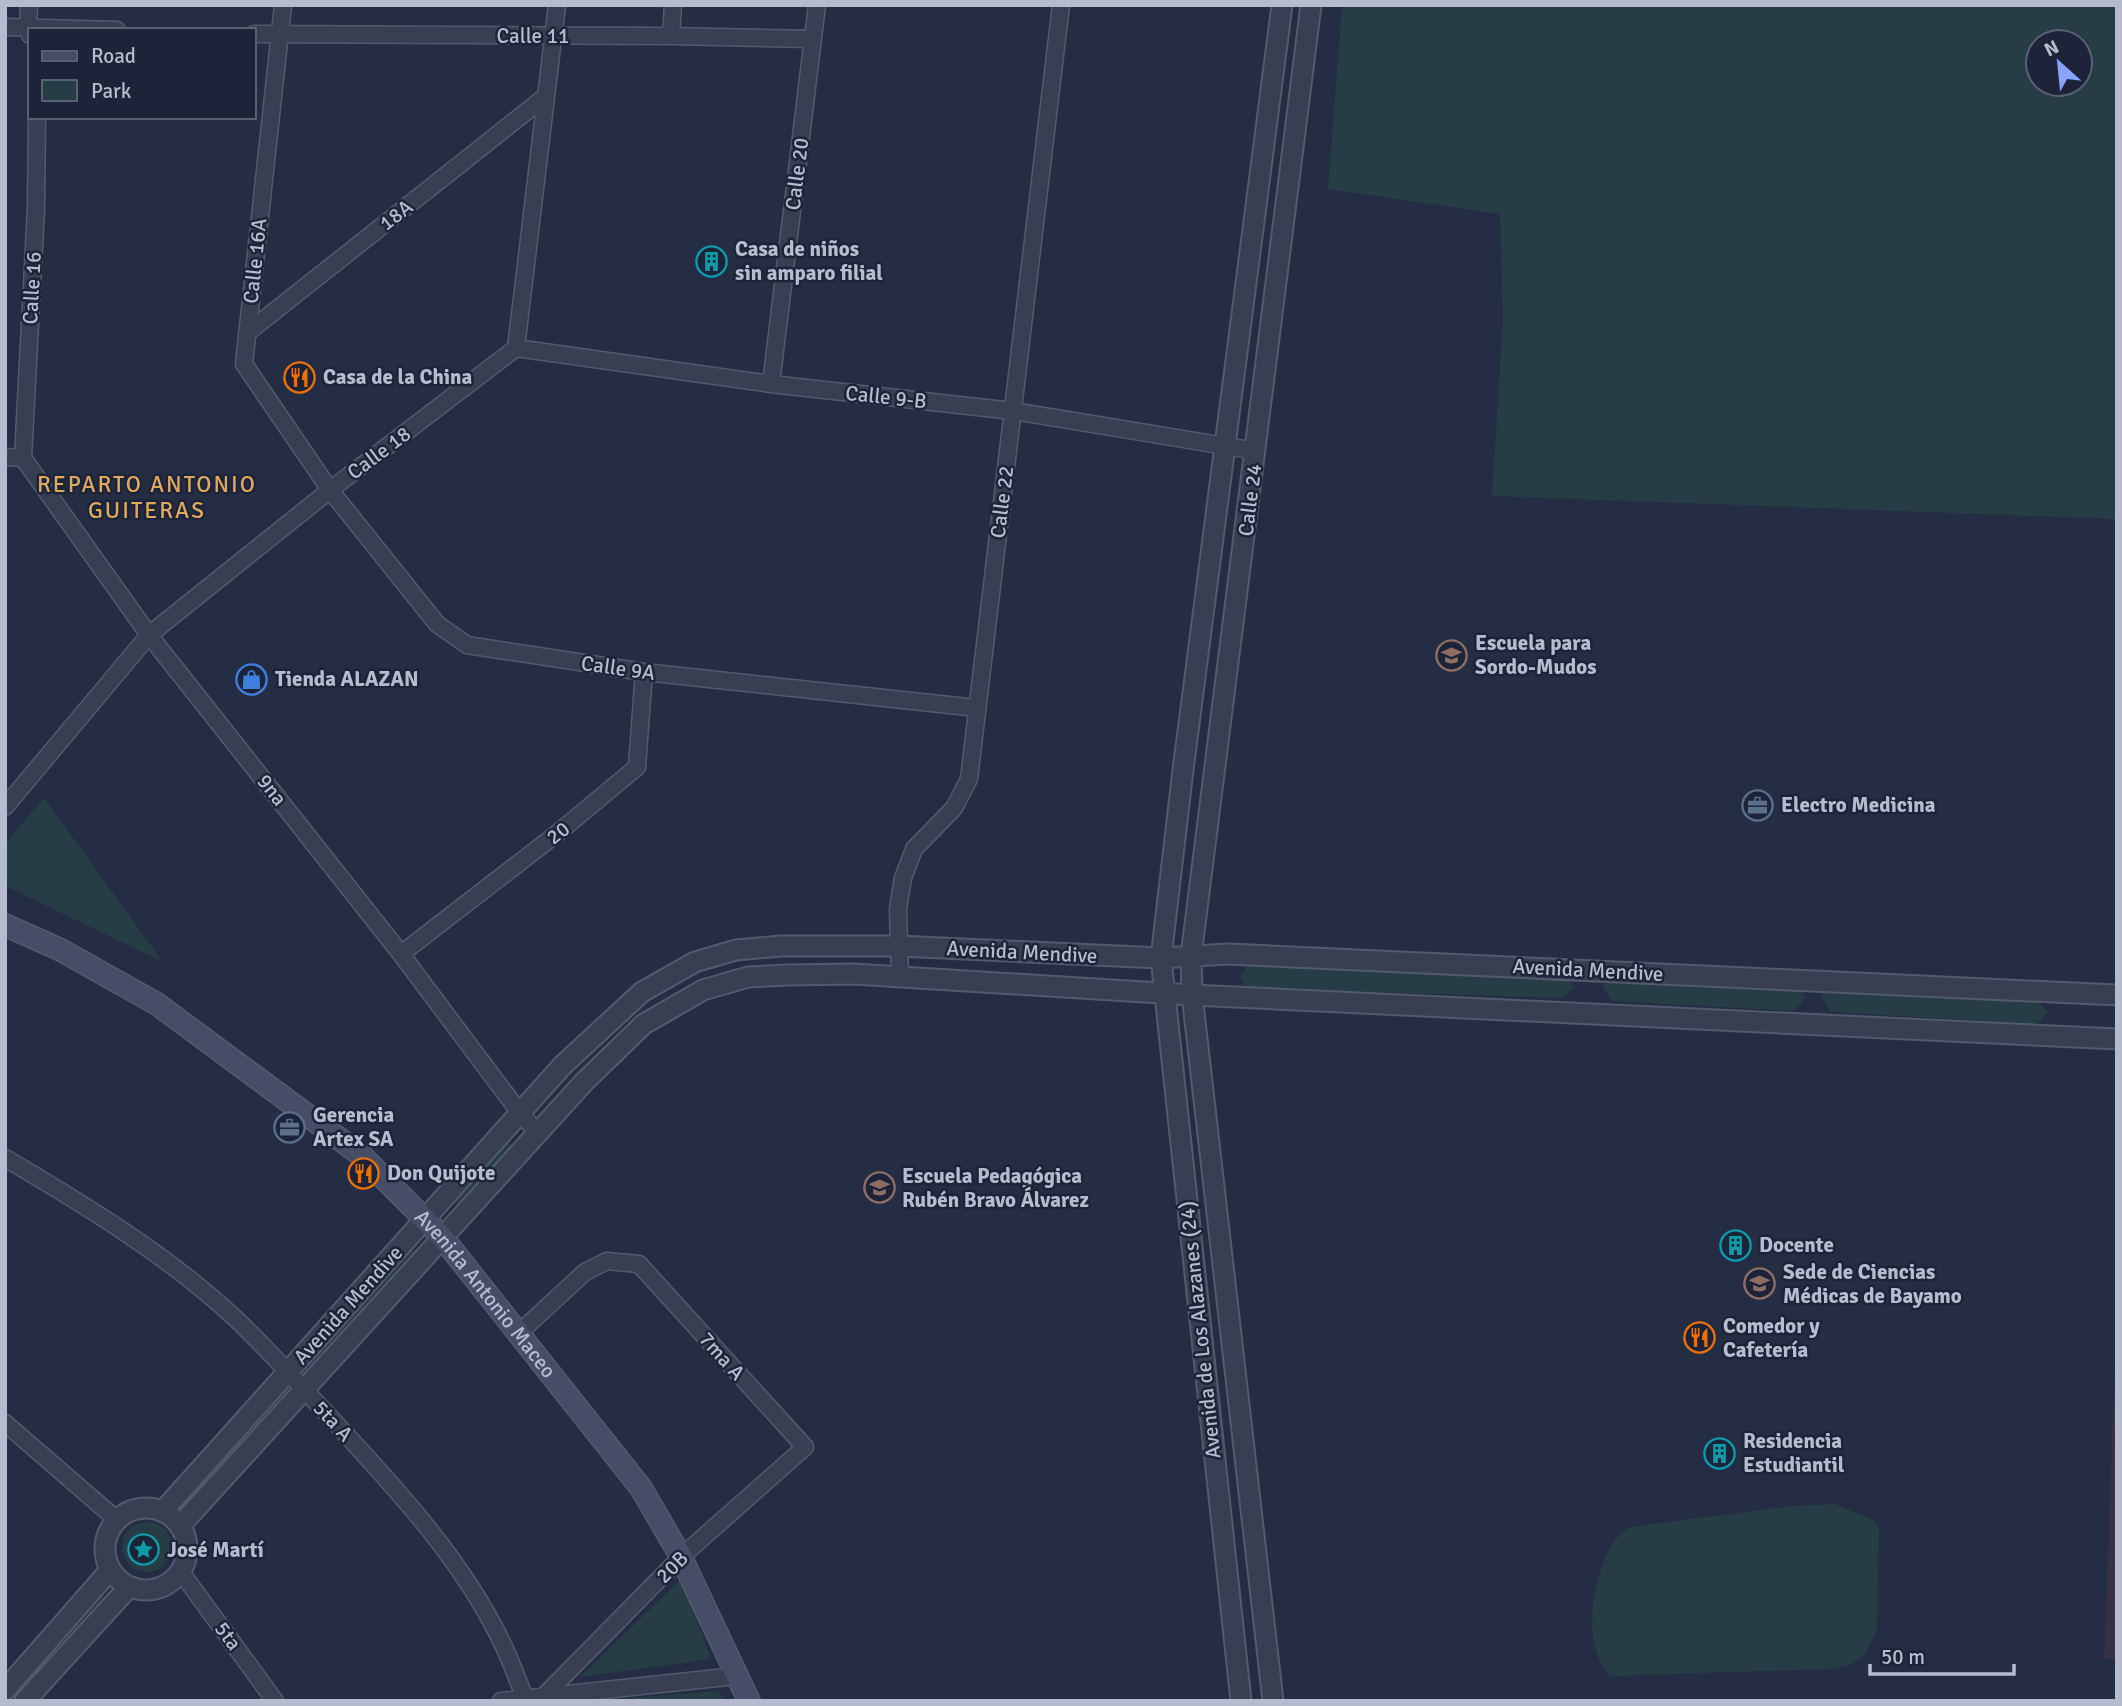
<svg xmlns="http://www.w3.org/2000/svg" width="2122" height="1706" viewBox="0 0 2122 1706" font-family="Signika,sans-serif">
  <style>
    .medical { fill: #363144 }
    .green { fill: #263d45; fill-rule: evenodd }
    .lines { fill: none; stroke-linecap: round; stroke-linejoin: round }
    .minor-casing { stroke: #545a6e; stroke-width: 19 }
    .tertiary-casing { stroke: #545a6e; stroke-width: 23 }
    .secondary-casing { stroke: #545a6e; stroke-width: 24 }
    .minor { stroke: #383f53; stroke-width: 16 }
    .tertiary { stroke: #383f53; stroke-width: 19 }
    .secondary { stroke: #464d67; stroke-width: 21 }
    .labels { text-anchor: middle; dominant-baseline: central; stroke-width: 5; stroke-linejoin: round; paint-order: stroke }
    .street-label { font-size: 21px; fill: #b6bbcd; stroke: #1d2439 }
    .poi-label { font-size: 21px; font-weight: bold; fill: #b6bbcd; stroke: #1d2439; text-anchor: start }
    .neighbourhood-label { font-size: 23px; letter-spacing: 2px; fill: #e0aa5e; stroke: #1d2439 }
  </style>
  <rect width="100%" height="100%" fill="#242d44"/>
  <path class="medical" d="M2117,1314V1659H2104Z"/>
  <path class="green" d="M1342,5H2117V519L1492,496L1503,318L1500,214L1328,189ZM2038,42H2080V84H2038Z
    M44,798L163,962L5,886V843Z
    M1247,966L1558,973L1576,987L1562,998L1245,988L1240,976Z
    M1614,977L1800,983L1805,998L1795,1011L1612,1001L1602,986Z
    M1833,987L2035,998L2048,1012L2037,1024L1831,1012L1821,996Z
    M506,1142L511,1145L459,1205L454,1201Z
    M412,1248L416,1252L307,1371L303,1368Z
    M285,1389L290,1394L200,1495L194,1491Z
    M1835,1504L1873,1520L1879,1530L1877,1629L1863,1657L1852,1664L1831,1669L1611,1676C1579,1647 1593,1574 1614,1542C1617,1536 1624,1531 1630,1527L1791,1506Z
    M122 1547a25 25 0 1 1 50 0a25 25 0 1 1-50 0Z
    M681,1579L711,1659L580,1677Z
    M100,1595L105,1599L19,1696L14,1692Z
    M718,1691L727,1701H592Z"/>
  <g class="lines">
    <defs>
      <path id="minor" d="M29,5L28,27L30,35
        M283,5L244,364L330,490L437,624L467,645L644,672L977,708
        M5,27L117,30
        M254,34L671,36L813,39
        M671,36L673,5
        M247,333L546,96
        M516,348L771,384L1013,411L1256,451
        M771,384L817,5
        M5,457L23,458
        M23,458L149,635L401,954L520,1113L537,1132
        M23,458L36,208L37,117
        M5,807L149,635L330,490L516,348L557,5
        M401,954L559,832L637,767L644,672
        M900,978L898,909L903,878L914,849L954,808L969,779L1061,5
        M5,1158C85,1205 167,1255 235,1318C272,1353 306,1392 341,1429C402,1495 467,1566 505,1649C512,1664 518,1681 525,1698
        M519,1333L585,1272L607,1261L639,1264L805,1447L681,1557L545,1695
        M5,1423L117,1520
        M181,1572L275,1701
        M501,1701L736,1676"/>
      <path id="tertiary" d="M105 1549a41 41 0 1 1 82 0a41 41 0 1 1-82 0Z
        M163,1511L563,1065L642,992L695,962L736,950L781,946H898L1161,958L1228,954L2117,995
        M180,1526L585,1081L644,1024L703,990L748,977L787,975L854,974L1192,995L2117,1039
        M5,1690L110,1570
        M25,1701L129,1587
        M1241,1701L1161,958L1183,770L1282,5
        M1273,1701L1192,995L1191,956L1311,5"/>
      <g id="secondary">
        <path id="s1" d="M5,925L61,950L157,1004L361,1155L442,1237L641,1488L681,1557L749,1701"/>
      </g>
    </defs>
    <use href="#minor" class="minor-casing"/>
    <use href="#tertiary" class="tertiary-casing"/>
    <use href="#secondary" class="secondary-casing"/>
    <use href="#minor" class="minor"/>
    <use href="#tertiary" class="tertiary"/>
    <use href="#secondary" class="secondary"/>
  </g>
  <defs>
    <symbol id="building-ring" viewBox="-11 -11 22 22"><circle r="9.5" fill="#1d2439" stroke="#0f9aa8" stroke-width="1.5"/><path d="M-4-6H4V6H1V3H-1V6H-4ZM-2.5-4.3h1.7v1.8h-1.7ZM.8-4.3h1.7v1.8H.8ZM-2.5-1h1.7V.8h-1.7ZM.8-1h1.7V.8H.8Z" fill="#0f9aa8"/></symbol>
    <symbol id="restaurant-ring" viewBox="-11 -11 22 22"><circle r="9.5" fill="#1d2439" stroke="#e8710a" stroke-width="1.5"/><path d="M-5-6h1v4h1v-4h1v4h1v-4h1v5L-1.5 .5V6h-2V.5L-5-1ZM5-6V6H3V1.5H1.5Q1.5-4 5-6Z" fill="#e8710a"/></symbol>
    <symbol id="school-ring" viewBox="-11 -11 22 22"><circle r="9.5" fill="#1d2439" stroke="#8d6e63" stroke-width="1.5"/><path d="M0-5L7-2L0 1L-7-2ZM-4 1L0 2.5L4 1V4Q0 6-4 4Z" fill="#8d6e63"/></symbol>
    <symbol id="shop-ring" viewBox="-11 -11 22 22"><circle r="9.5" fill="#1d2439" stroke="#3f7fe0" stroke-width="1.5"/><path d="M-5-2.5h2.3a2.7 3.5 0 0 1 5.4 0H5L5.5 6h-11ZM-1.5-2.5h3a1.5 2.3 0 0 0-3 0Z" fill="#3f7fe0"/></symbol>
    <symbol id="office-ring" viewBox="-11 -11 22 22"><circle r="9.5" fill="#1d2439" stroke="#5c6f8a" stroke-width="1.5"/><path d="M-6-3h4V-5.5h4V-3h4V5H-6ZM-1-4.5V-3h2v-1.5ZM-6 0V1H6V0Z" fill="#5c6f8a"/></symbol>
    <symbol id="university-ring" viewBox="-11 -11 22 22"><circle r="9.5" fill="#1d2439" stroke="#8d6e63" stroke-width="1.5"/><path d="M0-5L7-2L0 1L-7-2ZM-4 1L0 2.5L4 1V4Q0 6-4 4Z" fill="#8d6e63"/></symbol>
    <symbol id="sight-ring" viewBox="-11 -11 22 22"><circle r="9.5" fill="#1d2439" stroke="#0f9aa8" stroke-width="1.5"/><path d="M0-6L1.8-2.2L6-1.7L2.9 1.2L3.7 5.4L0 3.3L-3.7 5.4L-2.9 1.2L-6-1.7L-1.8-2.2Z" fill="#0f9aa8"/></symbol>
  </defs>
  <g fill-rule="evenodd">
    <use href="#building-ring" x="694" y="244" width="35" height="35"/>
    <use href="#restaurant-ring" x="282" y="360" width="35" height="35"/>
    <use href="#school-ring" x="1434" y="638" width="35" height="35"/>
    <use href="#shop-ring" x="234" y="662" width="35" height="35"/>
    <use href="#office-ring" x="1740" y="788" width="35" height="35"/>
    <use href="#office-ring" x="272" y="1110" width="35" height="35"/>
    <use href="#restaurant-ring" x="346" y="1156" width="35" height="35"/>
    <use href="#school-ring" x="862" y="1170" width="35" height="35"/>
    <use href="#building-ring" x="1718" y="1228" width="35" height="35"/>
    <use href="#university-ring" x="1742" y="1266" width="35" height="35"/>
    <use href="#restaurant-ring" x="1682" y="1320" width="35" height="35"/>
    <use href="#building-ring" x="1702" y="1436" width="35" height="35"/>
    <use href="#sight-ring" x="126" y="1532" width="35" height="35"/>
  </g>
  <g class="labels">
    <g class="street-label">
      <text x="533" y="36">Calle 11</text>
      <text transform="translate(797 174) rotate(-83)">Calle 20</text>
      <text transform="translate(396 215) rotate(-38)">18A</text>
      <text transform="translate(255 261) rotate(-84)">Calle 16A</text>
      <text transform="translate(32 288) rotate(-87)">Calle 16</text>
      <text transform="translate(886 397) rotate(6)">Calle 9-B</text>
      <text transform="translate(379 453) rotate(-37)">Calle 18</text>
      <text transform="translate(1250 500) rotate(-83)">Calle 24</text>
      <text transform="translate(1002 502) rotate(-83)">Calle 22</text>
      <text transform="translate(618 668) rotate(8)">Calle 9A</text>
      <text transform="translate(272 790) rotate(52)">9na</text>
      <text transform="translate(558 833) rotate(-39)">20</text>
      <text transform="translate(1022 952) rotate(3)">Avenida Mendive</text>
      <text transform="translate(1588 970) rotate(3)">Avenida Mendive</text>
      <text stroke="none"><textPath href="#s1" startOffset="612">Avenida Antonio Maceo</textPath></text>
      <text transform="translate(348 1305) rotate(-48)">Avenida Mendive</text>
      <text transform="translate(1200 1330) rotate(-96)">Avenida de Los Alazanes (24)</text>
      <text transform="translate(722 1356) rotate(48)">7ma A</text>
      <text transform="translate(333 1421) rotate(47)">5ta A</text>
      <text transform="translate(672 1567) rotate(-45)">20B</text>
      <text transform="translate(228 1636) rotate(54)">5ta</text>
    </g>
    <g class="poi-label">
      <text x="735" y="249">Casa de niños<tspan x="735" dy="24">sin amparo filial</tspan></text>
      <text x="323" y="377">Casa de la China</text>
      <text x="1475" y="643">Escuela para<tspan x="1475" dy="24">Sordo-Mudos</tspan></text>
      <text x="275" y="679">Tienda ALAZAN</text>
      <text x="1781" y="805">Electro Medicina</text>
      <text x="313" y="1115">Gerencia<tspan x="313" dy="24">Artex SA</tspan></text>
      <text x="387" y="1173">Don Quijote</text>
      <text x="902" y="1176">Escuela Pedagógica<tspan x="902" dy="24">Rubén Bravo Álvarez</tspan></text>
      <text x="1759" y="1245">Docente</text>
      <text x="1783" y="1272">Sede de Ciencias<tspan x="1783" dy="24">Médicas de Bayamo</tspan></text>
      <text x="1723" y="1326">Comedor y<tspan x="1723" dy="24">Cafetería</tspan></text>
      <text x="1743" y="1441">Residencia<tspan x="1743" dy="24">Estudiantil</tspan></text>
      <text x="167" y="1550">José Martí</text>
    </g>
    <g class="neighbourhood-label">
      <text x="147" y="484">REPARTO ANTONIO<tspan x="147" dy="26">GUITERAS</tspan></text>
    </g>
  </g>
  <rect width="2122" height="1706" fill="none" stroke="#b6bbcd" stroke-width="14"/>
  <rect x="28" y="28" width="228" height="91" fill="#1d2439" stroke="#5a6074" stroke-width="2"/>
  <rect x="42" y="51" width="35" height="10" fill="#464d67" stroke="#5a6074" stroke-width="2"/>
  <text x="91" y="63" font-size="21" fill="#b6bbcd">Road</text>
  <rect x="42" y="80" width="35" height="21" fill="#263d45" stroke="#5a6074" stroke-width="2"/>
  <text x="91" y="98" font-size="21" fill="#b6bbcd">Park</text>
  <g transform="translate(2059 63) rotate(333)"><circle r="33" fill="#1d2439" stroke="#5a6074" stroke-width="2"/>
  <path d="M0-5L12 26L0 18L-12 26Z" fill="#89a4ff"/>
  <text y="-10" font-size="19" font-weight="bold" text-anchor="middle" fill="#b6bbcd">N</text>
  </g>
  <path d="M1870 1664v10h144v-10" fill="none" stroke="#b6bbcd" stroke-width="3.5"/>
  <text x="1881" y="1664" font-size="21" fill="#b6bbcd" stroke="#1d2439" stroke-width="5" paint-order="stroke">50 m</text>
</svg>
